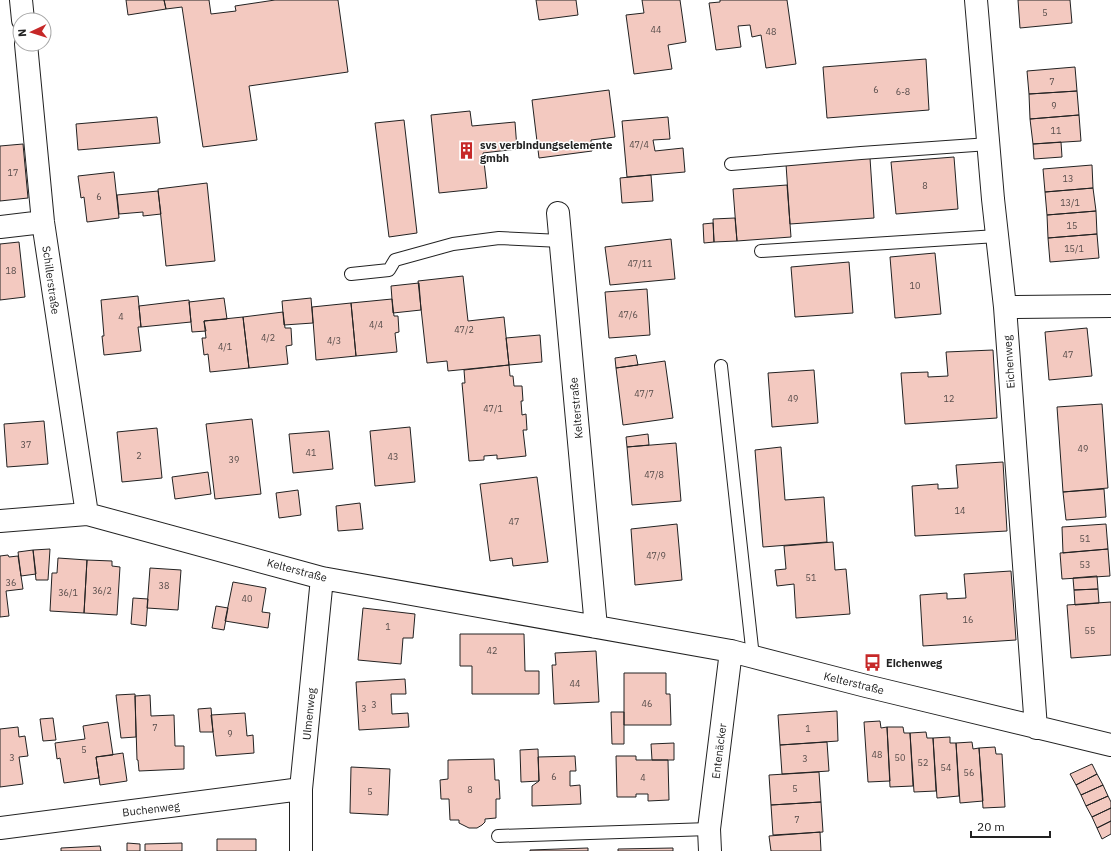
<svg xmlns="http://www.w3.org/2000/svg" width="1111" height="851" viewBox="0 0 1111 851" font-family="'IBM Plex Sans',sans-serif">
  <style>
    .building { fill: #f3c9c0; stroke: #222 }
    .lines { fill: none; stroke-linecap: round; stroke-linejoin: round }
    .lane-casing { stroke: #222; stroke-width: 14 }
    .street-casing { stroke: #222; stroke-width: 24 }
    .lane { stroke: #fff; stroke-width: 12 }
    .street { stroke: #fff; stroke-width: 22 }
    .labels { text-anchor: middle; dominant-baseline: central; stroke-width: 3; stroke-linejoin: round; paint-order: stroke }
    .number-label { font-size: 9px; fill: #564c4a }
    .poi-label { font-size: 11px; font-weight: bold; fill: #222; stroke: #fff; text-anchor: start }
    .street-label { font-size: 11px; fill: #222; stroke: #fff }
  </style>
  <rect width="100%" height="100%" fill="#fff"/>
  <path class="building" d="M126,0H164L166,9L128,15Z
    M164,0H209L211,14L236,11L235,6L275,0H338L348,72L249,86L257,140L203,147L182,7L166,9Z
    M536,0H576L578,15L539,20Z
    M642,0H680L686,42L668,45L672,69L634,74L626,15L644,13Z
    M720,0H787L796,64L766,68L761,35L752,37L750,25L738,26L741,47L716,50L709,3L720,2Z
    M1018,0H1070L1072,23L1020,28Z
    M926,59L929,110L827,118L823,67Z
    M1075,67L1077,91L1029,94L1027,71Z
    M609,90L615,137L591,140L592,151L539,158L532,100Z
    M1077,91L1079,115L1030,119L1029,94Z
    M470,111L472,126L515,122L517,149L483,153L487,188L439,193L431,115Z
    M1079,115L1081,141L1033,144L1030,119Z
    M157,117L160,143L78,150L76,124Z
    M668,117L670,139L653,140L655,151L683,148L685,172L627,177L622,121Z
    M404,120L417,233L389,237L375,123Z
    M1061,142L1062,157L1034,159L1033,144Z
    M23,144L28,198L0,201V146Z
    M954,157L958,209L896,214L891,162Z
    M870,158L874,218L790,224L786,164Z
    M1092,165L1093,188L1045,192L1043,169Z
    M114,172L119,218L87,222L84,197L81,198L78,176Z
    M651,175L653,201L622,203L620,178Z
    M207,183L215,261L166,266L158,189Z
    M787,185L791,237L737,241L733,189Z
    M1093,188L1096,211L1047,215L1045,192Z
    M158,191L161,214L143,216V212L119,214L117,195Z
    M1096,211L1097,234L1048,238L1047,215Z
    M735,218L737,241L714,242L713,219Z
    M713,223L714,242L704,243L703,224Z
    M1097,234L1099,258L1050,262L1048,238Z
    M671,239L675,279L610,285L605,247Z
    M19,242L25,297L0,300V244Z
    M935,253L941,314L895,318L890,257Z
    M849,262L853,313L795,317L791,267Z
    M463,276L468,321L504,317L509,365L448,371L447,361L427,363L418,281Z
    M419,283L421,310L393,313L391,286Z
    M647,289L650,335L609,338L605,292Z
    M138,296L141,327H138L141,351L104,355L102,336H104L101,300Z
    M224,298L227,319L204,321L206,331L192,332L189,302Z
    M311,298L313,323L284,325L282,301Z
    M392,299L394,316H398L399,332L395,333L397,352L356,356L351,303Z
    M189,300L191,322L141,327L139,306Z
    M351,303L356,356L316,360L312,307Z
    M283,312L285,328H291L292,345L286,346L288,364L249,368L243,317Z
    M243,317L249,368L210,372L208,354L204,355L202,338H206L204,321Z
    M1087,328L1092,376L1049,380L1045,332Z
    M540,335L542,362L509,365L506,338Z
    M993,350L997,418L905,424L901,373L928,372V377L948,376L946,352Z
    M636,355L638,365L616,368L615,358Z
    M665,361L673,418L623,425L616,368Z
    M509,365L510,376H513L514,386H522L523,401H521L522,415L526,414L527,430H523L526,456L497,459V455L484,456V460L469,461L462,383H465L464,370Z
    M814,370L818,423L772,427L768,373Z
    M1102,404L1108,488L1063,492L1057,407Z
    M252,419L261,494L215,499L206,424Z
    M44,421L48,464L7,467L4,424Z
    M410,427L415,482L375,486L370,431Z
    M157,428L162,478L122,482L117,432Z
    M329,431L333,469L293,473L289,434Z
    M648,434L649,445L627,447L626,437Z
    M676,443L681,501L632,505L627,447Z
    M781,447L785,500L824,497L827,542L763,547L755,450Z
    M1003,462L1007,531L915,536L912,486L938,484V489L958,488L956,465Z
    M208,472L211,494L175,499L172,477Z
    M537,477L548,562L513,566L512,558L490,561L480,484Z
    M1104,489L1106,517L1066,520L1063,492Z
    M298,490L301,515L279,518L276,493Z
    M360,503L363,529L338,531L336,506Z
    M677,524L682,580L635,585L631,529Z
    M1106,524L1108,549L1063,553L1062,527Z
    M833,542L835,570L846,569L850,614L796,618L794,584L777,586L775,570L786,569L784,546Z
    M50,549L48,580H36L33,550Z
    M1108,549L1110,576L1062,579L1060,553Z
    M33,550L36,574L21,576L18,552Z
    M8,555L9,557L18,556L23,589L6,591L9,616L0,617V556Z
    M58,558L87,560L84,613L50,611L52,573H57Z
    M87,560L112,561V566L120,567L117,615L84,613Z
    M150,568L181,570L178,610L147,608Z
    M1011,571L1016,640L923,646L920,595L947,593V599L966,598L964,574Z
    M1097,576L1098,589L1074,590L1073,578Z
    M233,582L266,588L262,612L270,613L268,628L225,621Z
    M1098,589L1099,603L1075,605L1074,590Z
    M133,598L148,599L146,626L131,624Z
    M1111,602V655L1071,658L1067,605Z
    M216,606L228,608L224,630L212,628Z
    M363,608L415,614L413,638H403L401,664L358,660Z
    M460,634H524L525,671H539V694H472V666H460Z
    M596,651L599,702L554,704L552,665H556L555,653Z
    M624,673H666V694H670L671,725H624Z
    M405,679L406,694H391L392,714L408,713L409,727L359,730L356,682Z
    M135,694L136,737L121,738L116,695Z
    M150,695L151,716L174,715L175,746H184V769L139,771L138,760H137L135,696Z
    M211,708L213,732H200L198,709Z
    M837,711L838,741L780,745L778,715Z
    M611,712H624V744H612Z
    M245,713L247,736L253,735L254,753L216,756L211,715Z
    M53,718L56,740L43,741L40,719Z
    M880,721L881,728L887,727L890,781L868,782L864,722Z
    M108,722L113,755L96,757L99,778L64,783L60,758L57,759L55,743L85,739L83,726Z
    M18,727L19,737L25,736L28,756L19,757L23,784L0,787V729Z
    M887,727H903L904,733H910L913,786L890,787Z
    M926,732L927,738H933L936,791L914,792L910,733Z
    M950,737V743H956L959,796L937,798L933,738Z
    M827,742L829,771L782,774L780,745Z
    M972,742L973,749L979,748L983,801L960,803L956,743Z
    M674,743V760H652L651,744Z
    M995,747L996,754H1002L1005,807L983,808L979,748Z
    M538,749L539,781L521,782L520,750Z
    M123,753L127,781L100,785L96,757Z
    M575,756L576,771H570V786L580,785L581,804L532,806V786L539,781L538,757Z
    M616,756H636V760H668L669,800L648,801V794H636V797H617Z
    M494,759L495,780H499L500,799H496V818L485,819V822L482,825L477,828H469L459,823V820H450L449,799H441L440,780L448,779V760Z
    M1092,764L1097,774L1076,785L1070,774Z
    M351,767L390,769L388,815L350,813Z
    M819,772L821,802L771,805L769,775Z
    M1097,774L1103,785L1081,795L1076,785Z
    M1103,785L1108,796L1086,806L1081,795Z
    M1108,796L1111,802V808L1092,817L1086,806Z
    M821,802L823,832L773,835L771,805Z
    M1111,808V821L1097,828L1092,817Z
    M1111,821V834L1102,839L1097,828Z
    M820,832L821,851H771L769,836Z
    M217,839H256V851H217Z
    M127,843L140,844V851H127Z
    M182,843V851H145V844Z
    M100,846L101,851H61V848Z
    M588,848V851H530V850Z
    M673,848V851H618V849Z"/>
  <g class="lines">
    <defs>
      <path id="lane" d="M731,164L861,153L989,144
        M761,251L997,236
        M351,274L389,270L395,260L453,244L499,238L561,241
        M721,366L753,657
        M498,836L709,829"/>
      <path id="street" d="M21,0L23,20
        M976,0L993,199L1005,307L1036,728
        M26,44L43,222L87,514
        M558,213L596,627
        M0,227L43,222
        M1005,307L1111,306
        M0,521L87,514L322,578L731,651L866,686L1111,745
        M0,828L301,789
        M301,851V789L322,578
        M710,851L709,829L731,651"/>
    </defs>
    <use href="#lane" class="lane-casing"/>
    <use href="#street" class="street-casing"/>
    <use href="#lane" class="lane"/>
    <use href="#street" class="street"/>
  </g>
  <defs>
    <symbol id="building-bare" viewBox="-9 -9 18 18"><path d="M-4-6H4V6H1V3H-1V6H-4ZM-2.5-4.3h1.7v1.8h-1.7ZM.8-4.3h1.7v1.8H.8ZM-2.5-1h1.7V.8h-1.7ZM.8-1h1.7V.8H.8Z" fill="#c62828" stroke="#fff" stroke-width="2.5" paint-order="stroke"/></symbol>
    <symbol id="bus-bare" viewBox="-9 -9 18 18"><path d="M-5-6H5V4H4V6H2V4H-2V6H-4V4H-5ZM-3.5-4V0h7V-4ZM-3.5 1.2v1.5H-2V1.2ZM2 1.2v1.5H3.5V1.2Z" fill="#c62828" stroke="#fff" stroke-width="2.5" paint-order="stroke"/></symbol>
  </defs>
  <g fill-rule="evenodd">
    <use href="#building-bare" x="454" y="138" width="25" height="25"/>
    <use href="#bus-bare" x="860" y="650" width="25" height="25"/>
  </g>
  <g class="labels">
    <g class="number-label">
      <text x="1045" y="12">5</text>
      <text x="656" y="29">44</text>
      <text x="771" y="31">48</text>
      <text x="1052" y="81">7</text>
      <text x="876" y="89">6</text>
      <text x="903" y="91">6-8</text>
      <text x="1054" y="105">9</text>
      <text x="1056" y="130">11</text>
      <text x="639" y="144">47/4</text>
      <text x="13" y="172">17</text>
      <text x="1068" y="178">13</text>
      <text x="925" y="185">8</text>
      <text x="99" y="196">6</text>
      <text x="1070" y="202">13/1</text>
      <text x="1072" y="225">15</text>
      <text x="1074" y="248">15/1</text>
      <text x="640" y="263">47/11</text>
      <text x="11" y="270">18</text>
      <text x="915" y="285">10</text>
      <text x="628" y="314">47/6</text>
      <text x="121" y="316">4</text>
      <text x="376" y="324">4/4</text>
      <text x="464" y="329">47/2</text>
      <text x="268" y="337">4/2</text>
      <text x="334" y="340">4/3</text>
      <text x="225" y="346">4/1</text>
      <text x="1068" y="354">47</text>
      <text x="644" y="393">47/7</text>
      <text x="793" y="398">49</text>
      <text x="949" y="398">12</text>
      <text x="493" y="408">47/1</text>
      <text x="26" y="444">37</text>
      <text x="1083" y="448">49</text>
      <text x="311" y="452">41</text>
      <text x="139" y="455">2</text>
      <text x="393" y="456">43</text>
      <text x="234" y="459">39</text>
      <text x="654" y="474">47/8</text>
      <text x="960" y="510">14</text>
      <text x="514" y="521">47</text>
      <text x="1085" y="538">51</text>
      <text x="656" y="555">47/9</text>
      <text x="1085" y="564">53</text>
      <text x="811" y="577">51</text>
      <text x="11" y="582">36</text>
      <text x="164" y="585">38</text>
      <text x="102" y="590">36/2</text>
      <text x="68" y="592">36/1</text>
      <text x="247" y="598">40</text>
      <text x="968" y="619">16</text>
      <text x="388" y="626">1</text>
      <text x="1090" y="630">55</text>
      <text x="492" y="650">42</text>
      <text x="575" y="683">44</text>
      <text x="647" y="703">46</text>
      <text x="374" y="704">3</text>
      <text x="364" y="708">3</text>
      <text x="155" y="727">7</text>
      <text x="808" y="728">1</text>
      <text x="230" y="733">9</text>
      <text x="84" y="749">5</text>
      <text x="877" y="754">48</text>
      <text x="12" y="757">3</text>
      <text x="900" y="757">50</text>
      <text x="805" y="758">3</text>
      <text x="923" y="762">52</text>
      <text x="946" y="767">54</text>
      <text x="969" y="772">56</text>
      <text x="554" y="776">6</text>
      <text x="643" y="777">4</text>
      <text x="795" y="788">5</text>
      <text x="470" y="789">8</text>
      <text x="370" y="791">5</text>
      <text x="797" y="819">7</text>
    </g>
    <g class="poi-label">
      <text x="480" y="145">svs verbindungselemente<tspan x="480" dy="13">gmbh</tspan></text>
      <text x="886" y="663">Eichenweg</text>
    </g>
    <g class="street-label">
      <text transform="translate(51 280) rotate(82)">Schillerstraße</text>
      <text transform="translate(1009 362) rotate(-94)">Eichenweg</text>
      <text transform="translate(576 408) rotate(-95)">Kelterstraße</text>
      <text transform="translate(297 570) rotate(15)">Kelterstraße</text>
      <text transform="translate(854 683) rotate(14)">Kelterstraße</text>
      <text transform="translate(309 714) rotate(-84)">Ulmenweg</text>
      <text transform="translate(719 751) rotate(-83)">Entenäcker</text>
      <text transform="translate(151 809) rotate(-7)">Buchenweg</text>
    </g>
  </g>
  <g transform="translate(32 32) rotate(266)"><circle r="19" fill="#ffffff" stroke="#a7a7a7"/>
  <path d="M0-3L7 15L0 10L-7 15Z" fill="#c62828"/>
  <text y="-6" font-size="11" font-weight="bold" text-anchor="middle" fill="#222222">N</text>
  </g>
  <path d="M971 831v6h79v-6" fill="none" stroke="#222222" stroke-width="2"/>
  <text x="977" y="831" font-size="12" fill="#222222" stroke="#ffffff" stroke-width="3" paint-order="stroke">20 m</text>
</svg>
